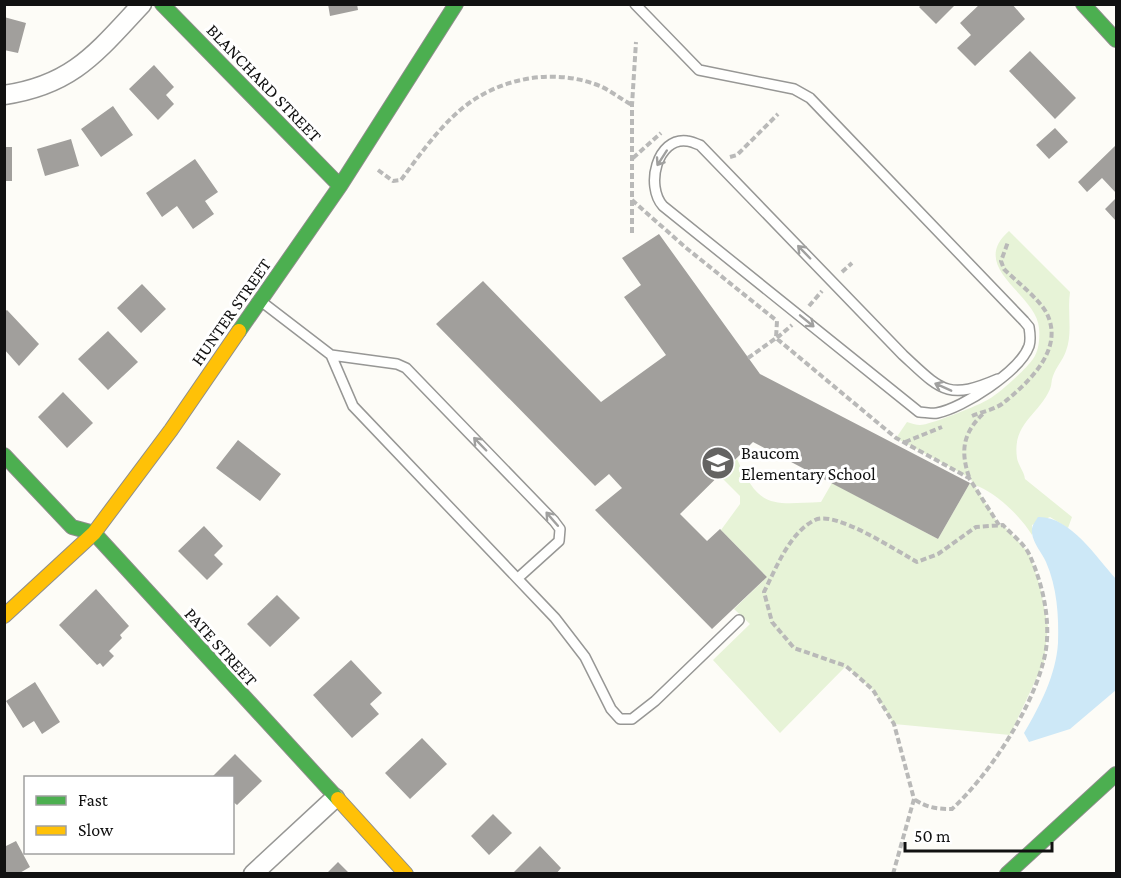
<svg xmlns="http://www.w3.org/2000/svg" width="1121" height="878" viewBox="0 0 1121 878" font-family="'Crimson Pro',serif">
  <style>
    .green { fill: #e7f3d7 }
    .water { fill: #cde8f7 }
    .building { fill: #a19f9c }
    .lines { fill: none; stroke-linecap: round; stroke-linejoin: round }
    .lane-casing { stroke: #979795; stroke-width: 12 }
    .street-casing { stroke: #979795; stroke-width: 21 }
    .fast-casing { stroke: #8e8d8b; stroke-width: 16 }
    .slow-casing { stroke: #8e8d8b; stroke-width: 16 }
    .path { stroke: #b9b9b8; stroke-width: 4; stroke-dasharray: 6 3; stroke-linecap: butt }
    .lane { stroke: #fffffe; stroke-width: 9 }
    .street { stroke: #fffffe; stroke-width: 18 }
    .fast { stroke: #4caf50; stroke-width: 14 }
    .slow { stroke: #ffc107; stroke-width: 14 }
    .oneway { stroke: #a0a09f }
    .labels { text-anchor: middle; dominant-baseline: central; stroke-width: 6; stroke-linejoin: round; paint-order: stroke }
    .street-label { font-size: 18px; fill: #111; stroke: #fff }
    .poi-label { font-size: 18px; fill: #111; stroke: #fff; text-anchor: start }
  </style>
  <rect width="100%" height="100%" fill="#fdfcf7"/>
  <path class="green" d="M1009,231L1070,292C1067,312 1073,333 1066,351C1063,360 1056,367 1053,376C1051,380 1052,385 1050,389C1039,415 1012,423 1017,458C1018,465 1024,471 1025,479L1072,517L1068,528L1050,517L1032,525V535C1020,516 995,491 974,485L999,525H1003L1029,553L1040,586L1048,627L1044,662L1010,735L894,724L873,690L846,666L780,733L713,660L750,624L734,609L767,577L721,530L740,504V496L720,476L737,459C760,509 770,504 821,502L832,483L938,539L970,483H973L970,478L896,438L907,422C911,423 916,425 920,425C930,425 980,405 989,399C999,394 1027,368 1033,359C1039,351 1040,337 1039,328C1037,294 967,268 1009,231Z"/>
  <path class="water" d="M1038,517C1070,516 1096,557 1116,579V690L1070,729L1029,742L1024,733C1040,706 1056,675 1058,643C1059,616 1057,587 1046,562C1042,553 1033,543 1032,533C1031,526 1035,522 1038,517Z"/>
  <path class="building" d="M328,4H357L358,10L330,16Z
    M922,4H956L936,24L919,7Z
    M980,4H1012L1025,19L975,66L957,48L971,35L960,23Z
    M4,17L26,23L18,53L4,50Z
    M1030,51L1076,98L1055,119L1009,71Z
    M154,65L174,87L166,95L174,104L158,120L129,89Z
    M113,106L133,135L101,157L81,129Z
    M1055,128L1068,142L1049,159L1036,145Z
    M71,139L79,166L45,176L37,149Z
    M1116,145V193L1102,178L1087,192L1078,182Z
    M4,147H12V181H4Z
    M195,159L218,192L205,201L214,214L193,229L177,206L162,217L146,193Z
    M1116,198V221L1105,209Z
    M659,234L760,374L970,483L938,539L753,442L680,514L707,541L720,529L767,577L712,629L595,510L622,488L609,474L595,486L436,324L483,281L601,402L666,355L624,297L641,285L622,258Z
    M142,284L166,309L141,333L117,308Z
    M7,310L39,344L19,366L4,349V312Z
    M108,331L138,362L108,390L78,359Z
    M63,392L93,423L67,448L38,417Z
    M238,440L281,474L260,501L216,468Z
    M204,526L223,546L214,555L223,564L207,580L178,551Z
    M96,589L129,626L120,635L122,638L109,651L114,656L103,667L100,663L97,665L59,625Z
    M277,595L300,618L270,647L247,624Z
    M351,660L382,693L370,704L379,714L352,738L313,695Z
    M35,682L60,722L42,734L34,721L23,728L6,701Z
    M422,738L447,764L410,799L385,773Z
    M235,754L262,781L237,805L232,801V778H211Z
    M493,814L512,833L489,855L471,836Z
    M16,841L30,867L18,874H4V847Z
    M540,846L561,868L556,874H512Z
    M338,862L350,874H326Z"/>
  <g class="lines">
    <defs>
      <path id="lane" d="M635,4L699,70L794,89L810,98L1024,321L1029,327C1030,333 1031,340 1029,346C1020,371 963,408 937,413C932,414 924,412 919,412L663,206C645,186 657,137 687,141C691,141 696,144 700,145L903,355C941,390 947,401 998,379
        M262,302L331,355L353,406L555,618L585,657L611,709L620,719H632L655,701L739,620
        M331,355L397,364L406,368L554,521L560,529L559,541L518,578"/>
      <path id="street" d="M4,95C73,85 97,52 142,4
        M253,874L335,798"/>
      <path id="fast" d="M162,4L340,186
        M1083,4L1116,40
        M239,331L340,186L456,4
        M4,455L72,527L94,533L338,799
        M1007,874L1116,774"/>
      <path id="slow" d="M4,616L94,533L171,430L239,331
        M338,799L406,874"/>
    </defs>
    <use href="#lane" class="lane-casing"/>
    <use href="#street" class="street-casing"/>
    <use href="#fast" class="fast-casing"/>
    <use href="#slow" class="slow-casing"/>
    <path class="path" d="M730,157L737,155L778,114
      M633,158L661,133
      M378,170L393,181L401,180C421,153 444,120 472,101C509,76 558,69 600,86C611,91 621,99 632,105
      M632,200L685,247L777,321L776,338
      M632,233V105L636,42
      M842,272L852,263
      M809,306L822,291
      M777,338L792,325
      M748,358L776,338L896,438L969,478L999,525
      M972,416C981,412 993,410 1002,404C1028,383 1066,349 1046,312C1037,297 1017,282 1004,269L1001,261L1008,242
      M905,442L942,427
      M969,477C960,450 963,432 985,412
      M893,874L914,799L894,724L873,690L846,666L794,648L772,622L764,592C776,568 790,532 815,520C835,510 897,551 917,562L938,554L976,527L1003,525C1011,534 1025,544 1030,556C1044,587 1053,629 1043,663C1030,712 989,775 952,809C937,809 927,808 914,799"/>
    <use href="#lane" class="lane"/>
    <use href="#street" class="street"/>
    <use href="#fast" class="fast"/>
    <use href="#slow" class="slow"/>
  </g>
  <defs><path id="oneway-shaft" d="M-6 0H5M1.5-3L5.5 0L1.5 3" fill="none" stroke-width="1.6" stroke-linecap="round" stroke-linejoin="round" transform="scale(1.5)"/></defs>
  <g class="oneway">
    <use href="#oneway-shaft" transform="translate(662 158) rotate(123)"/>
    <use href="#oneway-shaft" transform="translate(804 252) rotate(-134)"/>
    <use href="#oneway-shaft" transform="translate(807 321) rotate(39)"/>
    <use href="#oneway-shaft" transform="translate(943 387) rotate(-156)"/>
    <use href="#oneway-shaft" transform="translate(480 444) rotate(-134)"/>
    <use href="#oneway-shaft" transform="translate(552 519) rotate(-131)"/>
  </g>
  <defs>
    <symbol id="school-disc" viewBox="-11 -11 22 22"><circle r="9.5" fill="#646362" stroke="#fff"/><path d="M0-5L7-2L0 1L-7-2ZM-4 1L0 2.5L4 1V4Q0 6-4 4Z" fill="#fff"/></symbol>
  </defs>
  <g fill-rule="evenodd">
    <use href="#school-disc" x="699" y="444" width="38" height="38"/>
  </g>
  <g class="labels">
    <g class="street-label">
      <text transform="translate(264 83) rotate(46)">BLANCHARD STREET</text>
      <text transform="translate(231 312) rotate(-55)">HUNTER STREET</text>
      <text transform="translate(221 647) rotate(48)">PATE STREET</text>
    </g>
    <g class="poi-label">
      <text x="741" y="453">Baucom<tspan x="741" dy="21">Elementary School</tspan></text>
    </g>
  </g>
  <rect width="1121" height="878" fill="none" stroke="#111111" stroke-width="12"/>
  <rect x="24" y="776" width="210" height="78" fill="#ffffff" stroke="#a0a0a0" stroke-width="1.5"/>
  <rect x="36" y="796" width="30" height="9" fill="#4caf50" stroke="#a0a0a0" stroke-width="1.5"/>
  <text x="78" y="806" font-size="18" fill="#111111">Fast</text>
  <rect x="36" y="826" width="30" height="9" fill="#ffc107" stroke="#a0a0a0" stroke-width="1.5"/>
  <text x="78" y="836" font-size="18" fill="#111111">Slow</text>
  <path d="M905 842v9h147v-9" fill="none" stroke="#111111" stroke-width="3"/>
  <text x="914" y="842" font-size="18" fill="#111111" stroke="#ffffff" stroke-width="4.5" paint-order="stroke">50 m</text>
</svg>
